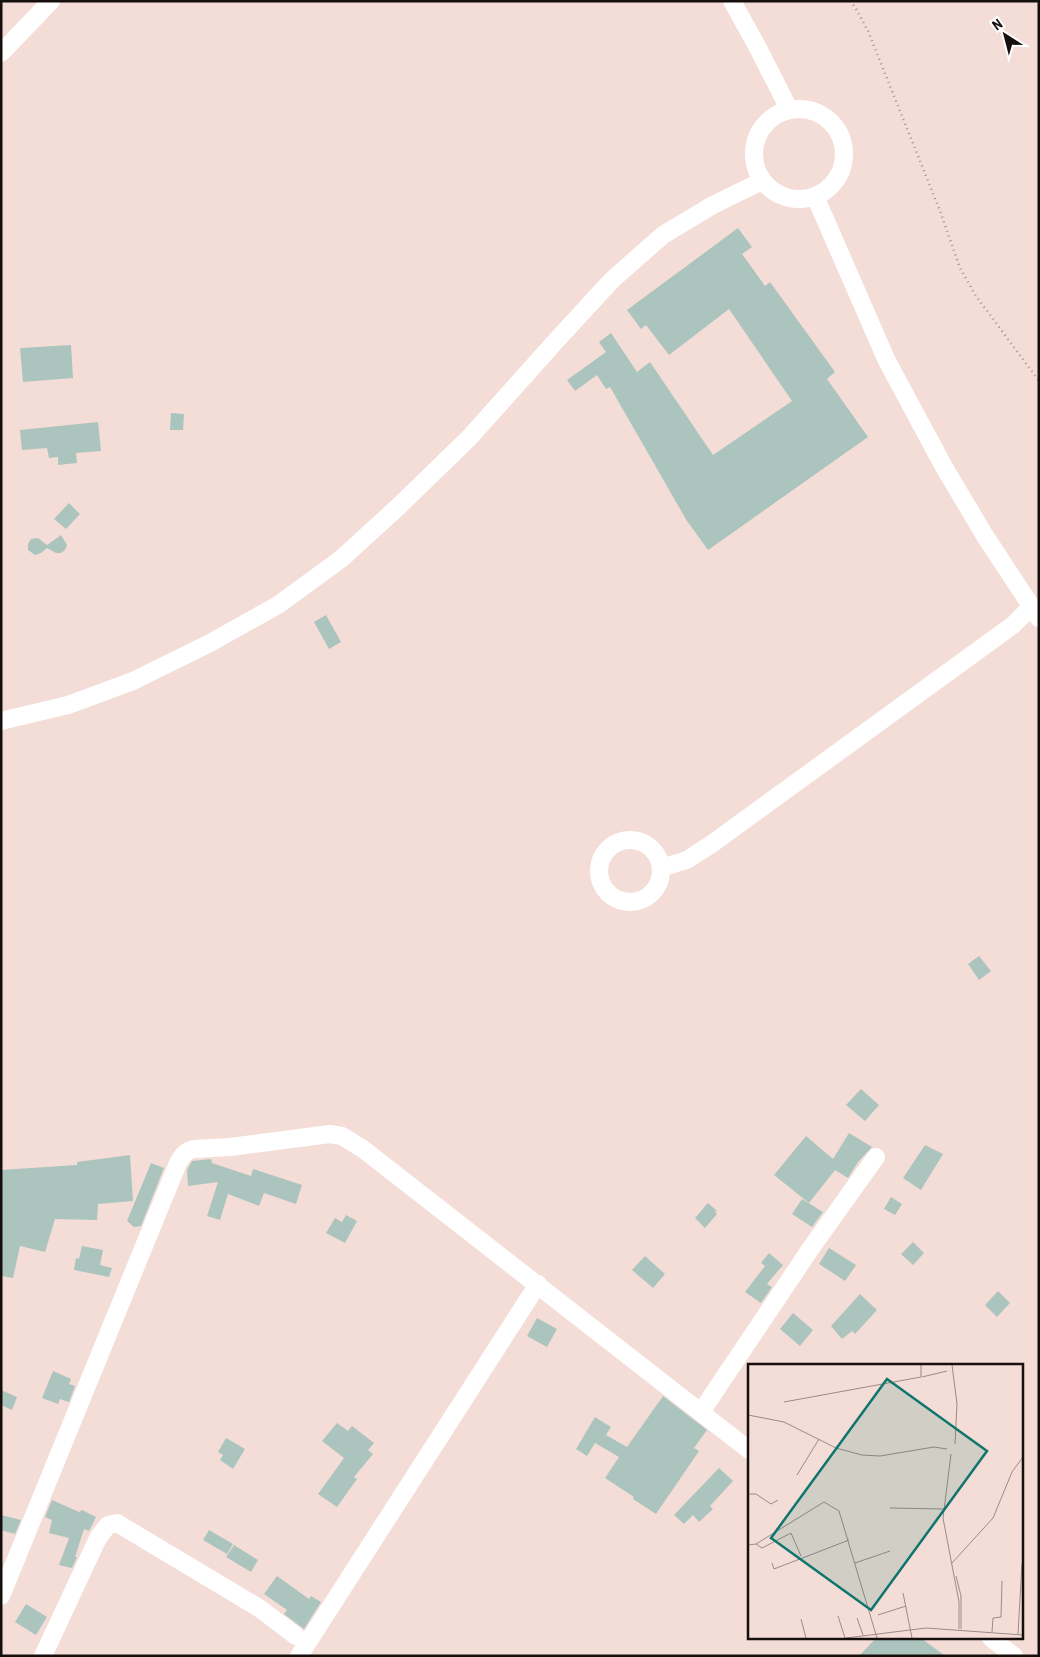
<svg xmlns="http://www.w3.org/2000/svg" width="1040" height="1657" viewBox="0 0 1040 1657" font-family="'Roboto Condensed',sans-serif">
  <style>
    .building { fill: #acc4be }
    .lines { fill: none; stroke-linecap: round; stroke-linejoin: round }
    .path { stroke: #a3928d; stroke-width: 2.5; stroke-dasharray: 1 4; stroke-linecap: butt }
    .minor { stroke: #fff; stroke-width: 18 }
    .inset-road { fill: none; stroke: #9c8b86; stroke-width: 1 }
    .view { fill: #0f766e; fill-opacity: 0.15; stroke: #0f766e; stroke-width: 2.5 }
    .inset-edge { fill: none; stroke: #170f0d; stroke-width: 2.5 }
  </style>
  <rect width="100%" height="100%" fill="#f4ddd6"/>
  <path class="building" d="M738,228L752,247L742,254L765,286L770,282L835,372L827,379L868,437L708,550L687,521L610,387L606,389L597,375L575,391L567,380L606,352L599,342L611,333L637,372L650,362L713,455L792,401L729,309L669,355L646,325L641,329L627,310Z
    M71,345L73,378L23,382L20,348Z
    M171,413L184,414L183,430H170Z
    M98,422L101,451L76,453L77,463L58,465V457L49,458L47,448L22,450L20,430Z
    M69,503L80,514L66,529L54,519Z
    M61,535L67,545L65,550L61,553H56L47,548L41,553L35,555L28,550V544L31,539L38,538L47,545Z
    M326,615L341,642L329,649L314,622Z
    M979,956L991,971L979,980L968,964Z
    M861,1089L879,1105L865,1121L846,1105Z
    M849,1133L872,1147L858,1162L848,1178L835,1170L809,1203L774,1175L806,1136L833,1159Z
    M925,1145L943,1154L921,1190L903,1178Z
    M130,1155L133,1201L98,1204L97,1220L55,1219L45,1252L20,1246L13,1278L1,1276V1170L77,1165V1162Z
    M211,1159L212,1163L251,1176L253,1169L302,1185L296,1204L264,1193L259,1206L228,1194L220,1220L207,1216L218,1182L188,1186L187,1170L192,1161Z
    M151,1163L164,1168L141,1226L134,1227L127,1221Z
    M891,1197L902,1204L895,1215L884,1209Z
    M802,1199L823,1212L812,1227L792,1214Z
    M708,1203L717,1211L715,1212L717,1214L705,1228L695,1218Z
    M346,1215L357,1221L345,1243L326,1233L335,1218L342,1222Z
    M913,1242L924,1253L913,1265L901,1254Z
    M82,1246L103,1250L100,1265L112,1268L109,1277L74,1270L76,1258L79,1259Z
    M829,1248L856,1265L845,1281L819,1264Z
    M769,1253L783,1265L767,1284L772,1287L761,1303L745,1292L765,1266L761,1263Z
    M645,1256L665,1274L653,1288L632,1270Z
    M998,1291L1010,1303L997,1317L985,1305Z
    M860,1294L877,1310L855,1334L852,1331L842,1339L831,1326Z
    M793,1313L813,1330L800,1346L780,1329Z
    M537,1318L557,1329L547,1347L527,1336Z
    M53,1371L71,1379L69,1384L75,1386L69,1402L60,1399L58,1404L42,1398Z
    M1,1390L17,1397L12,1410L1,1405Z
    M663,1396L707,1430L694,1448L699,1451L656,1514L633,1499L634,1497L605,1478L619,1457L595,1443L587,1456L576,1449L595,1417L611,1427L606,1435L627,1447Z
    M337,1423L348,1431L352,1426L374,1443L368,1450L373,1454L354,1477L357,1479L337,1507L318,1494L344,1458L322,1441Z
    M226,1438L245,1449L233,1469L220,1460L223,1455L218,1452Z
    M719,1468L733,1481L710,1506L713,1509L699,1522L693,1515L684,1524L674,1515Z
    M52,1500L79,1512L82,1510L96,1517L89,1531L84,1529L75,1557H77L72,1568L59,1565L69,1538L49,1533L52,1520L45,1517Z
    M1,1515L21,1520L15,1534L1,1530Z
    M209,1530L233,1544L227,1554L203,1540Z
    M234,1545L258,1560L251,1572L226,1557Z
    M277,1576L309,1599L311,1596L321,1602L304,1629L284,1614L287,1610L264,1594Z
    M26,1604L47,1617L36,1635L15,1622Z
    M876,1638H921L945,1656H859Z"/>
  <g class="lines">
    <path class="path" d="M850,1L855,7L868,31L940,211L960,268L976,296L1039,381"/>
    <path class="minor" d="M732,1L758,48L789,109
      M1,53L51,1
      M754 154a45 45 0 1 1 90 0a45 45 0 1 1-90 0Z
      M815,196L887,361L944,467L985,536L1039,618
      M1,721L68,705L133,681L210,643L278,605L341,559L399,506L469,438L554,343L612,280L663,235L713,205L762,181
      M599 871a31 31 0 1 1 62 0a31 31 0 1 1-62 0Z
      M661,868L687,860L713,843L1013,625L1031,607
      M701,1412L811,1248L876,1157
      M1,1596L178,1163C182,1156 185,1151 194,1149L230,1147L330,1134L342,1136L363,1149L749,1450
      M991,1638L1014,1656
      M43,1656L98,1538L108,1525L117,1523L259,1608L296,1636
      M299,1656L538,1284"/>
  </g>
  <g transform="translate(748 1364)">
    <rect width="275" height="275" fill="#f4ddd6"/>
    <path class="inset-road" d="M204,1L209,40L207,80M174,13L199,7M36,38L173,13V1M0,51L36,58L88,84L114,91L132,92L186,83L199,85M203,90L195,154L211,238V265M49,111L71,75M0,130H8L23,140L30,136M142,144L195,145M8,180L14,184L43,169L53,192M0,181L8,180L76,138L91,147L129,274M24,199L26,205L101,176M107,199L142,187M204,199L245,154L264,108L275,93M208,212L213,232V265M155,229L164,274M130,251L158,242M90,252L97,274M109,254L115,271M53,255L58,274M244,268L245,254L253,253L254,217M270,270L274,200M98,274L178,264L275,271"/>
    <path class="view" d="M139,15L239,87L123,246L23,174Z"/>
    <rect width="275" height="275" class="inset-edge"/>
  </g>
  <rect width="1040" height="1657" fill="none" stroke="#170f0d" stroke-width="5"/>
  <g transform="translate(1005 35) rotate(324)" stroke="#ffffff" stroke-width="4" paint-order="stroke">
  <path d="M0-4L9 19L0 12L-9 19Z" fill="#170f0d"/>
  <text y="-8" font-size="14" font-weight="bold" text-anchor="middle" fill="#170f0d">N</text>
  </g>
</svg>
